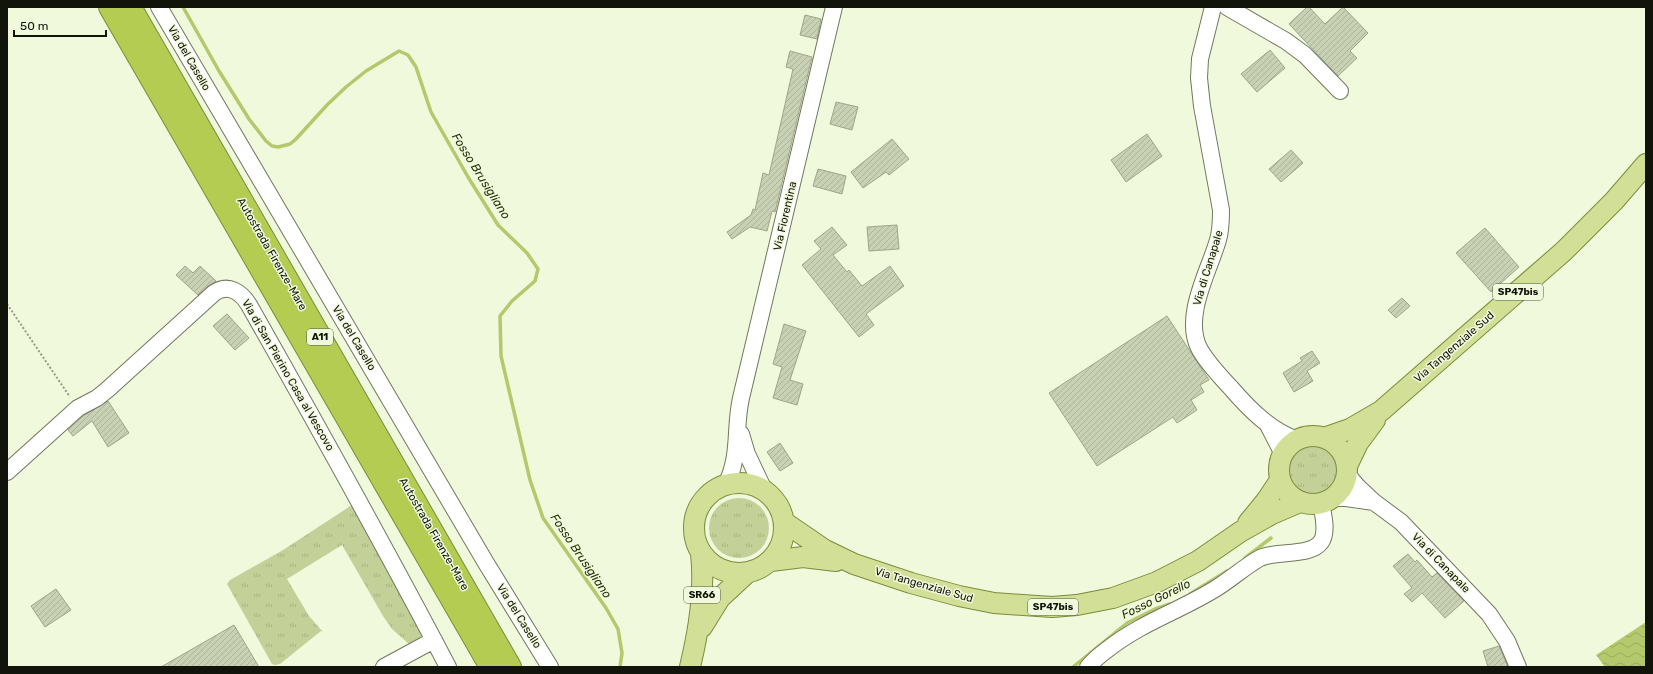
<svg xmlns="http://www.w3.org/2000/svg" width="1653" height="674" viewBox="0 0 1653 674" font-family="Rubik,sans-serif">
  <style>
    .grass { fill: url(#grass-tufts) }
    .water { fill: url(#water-waves) }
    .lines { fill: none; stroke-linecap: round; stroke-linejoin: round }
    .stream { stroke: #b4c86c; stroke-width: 3.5 }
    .building { fill: url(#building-hatch); stroke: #9ea58a }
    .minor-casing { stroke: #71775e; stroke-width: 18 }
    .major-casing { stroke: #7b8c39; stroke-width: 22 }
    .highway-casing { stroke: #7b8c39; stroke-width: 24 }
    .path { stroke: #969c87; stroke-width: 2; stroke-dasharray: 2 2; stroke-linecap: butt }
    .minor { stroke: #fff; stroke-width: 16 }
    .major { stroke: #d2e097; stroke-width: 20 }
    .highway { stroke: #b4cc52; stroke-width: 22 }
    .labels { text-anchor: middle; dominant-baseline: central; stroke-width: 3; stroke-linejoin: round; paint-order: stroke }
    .shield { fill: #f1f9dc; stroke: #545949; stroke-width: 1 }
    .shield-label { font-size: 10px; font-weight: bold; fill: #11140a }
    .street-label { font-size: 11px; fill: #11140a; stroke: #f1f9dc }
    .water-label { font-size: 12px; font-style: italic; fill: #293009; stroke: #f1f9dc }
  </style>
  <defs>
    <pattern id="grass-tufts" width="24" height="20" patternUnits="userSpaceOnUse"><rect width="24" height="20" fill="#c3d199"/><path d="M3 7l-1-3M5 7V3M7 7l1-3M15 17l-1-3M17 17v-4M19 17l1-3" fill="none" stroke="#a6b382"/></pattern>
    <pattern id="water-waves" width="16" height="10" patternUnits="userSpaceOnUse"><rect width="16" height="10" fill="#b4c86c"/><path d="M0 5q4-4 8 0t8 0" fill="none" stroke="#9aab5c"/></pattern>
    <pattern id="building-hatch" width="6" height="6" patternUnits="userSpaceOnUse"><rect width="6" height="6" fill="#c9d1b5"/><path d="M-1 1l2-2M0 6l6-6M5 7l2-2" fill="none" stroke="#acb39a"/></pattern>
  </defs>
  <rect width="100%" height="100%" fill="#f1f9dc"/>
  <path class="grass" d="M1288 471a25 25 0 1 1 50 0a25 25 0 1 1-50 0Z
    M709 528a30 30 0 1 1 60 0a30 30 0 1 1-60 0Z
    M357,504L423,636L409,644L392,629L383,616L342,545L287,579L309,616L323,632L321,631L280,664L275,665L272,664L227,584L230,580L283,550L352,505Z"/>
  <path class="water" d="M1646,622V667H1605L1596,655Z"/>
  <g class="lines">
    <path class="stream" d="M183,7L219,71L249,119L266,141L272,146L278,147L290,144L296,139L327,105L346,87L366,71L399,51L408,55L416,67L431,112L468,177L498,225L527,253L538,269L535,281L512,301L500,316L501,356L530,480L543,518L606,608L618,629L622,653L620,667
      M1245,558L1271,538
      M1190,594L1227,571
      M1073,667L1127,623L1155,609L1170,604"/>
  </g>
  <path class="building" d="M1307,7H1309L1325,24L1343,7L1368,33L1350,51L1357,58L1338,76L1289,24Z
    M805,15L821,19L817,39L800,35Z
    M1270,50L1285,68L1257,92L1241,74Z
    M790,51L812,57L775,212L772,211L767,231L750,227L732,239L727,232L751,215L753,209L755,210L763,173L769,175L793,69L786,67Z
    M836,102L858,107L852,130L830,124Z
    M1147,134L1162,156L1126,182L1111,160Z
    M892,139L909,159L889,175L886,172L863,188L851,172Z
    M1291,150L1303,163L1281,182L1269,169Z
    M818,169L846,176L842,194L813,186Z
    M897,225L899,249L869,251L867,227Z
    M832,227L847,245L833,255L847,272L849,270L862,286L890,266L904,286L866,314L874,325L859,337L802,265L821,249L814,241Z
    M1485,228L1519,267L1491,292L1456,253Z
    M185,266L193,273L200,266L216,281L208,286L198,295L176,275Z
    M1402,298L1410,306L1396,318L1388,310Z
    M227,314L249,338L235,350L213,326Z
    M1167,316L1209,380L1200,385L1204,392L1191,400L1197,410L1177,423L1173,417L1097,466L1049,393Z
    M784,324L806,331L790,380L803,384L797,405L773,398L782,367L773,364Z
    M1312,351L1320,363L1307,371L1313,381L1294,392L1283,373L1302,361L1300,358Z
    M108,401L129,433L108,447L92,421L73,436L68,430L83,416Z
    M780,443L793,463L780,471L767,452Z
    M1408,554L1415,562L1417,560L1432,577L1437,573L1464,601L1445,618L1422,593L1412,602L1404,594L1412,588L1393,566Z
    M56,589L71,610L45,627L31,606Z
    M234,625L259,667H161Z
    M1499,646L1508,667H1488L1483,651Z"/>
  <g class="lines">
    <defs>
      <path id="minor" d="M159,7L486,563L550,667
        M1213,7L1200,59L1199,78L1202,106L1221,210C1221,220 1221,230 1218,240C1209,271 1183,316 1199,348C1207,363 1220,376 1231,388C1250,410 1270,430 1297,440
        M1227,7L1286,41L1305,55L1340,91
        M1268,425L1283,454
        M741,434L747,454L764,490
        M7,472L78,408L97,398L107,390L214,293C228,283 241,292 249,305C317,425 384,545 448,667
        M1347,474L1357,486L1374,502L1401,522L1489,614L1507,641L1518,667
        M726,485C741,454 734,429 741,398L834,7
        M1332,498H1346L1374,502
        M384,667L434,640
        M1088,667C1094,660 1101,654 1108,649C1141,623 1179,611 1215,589C1230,580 1244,567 1260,558C1277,550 1310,557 1321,542C1328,532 1323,514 1321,503"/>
      <path id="major" d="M1279 470a34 34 0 1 1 68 0a34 34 0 1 1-68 0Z
        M1324,438L1350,429L1381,411L1564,251L1614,201L1646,164
        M1347,466L1358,443L1375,420
        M694 528a45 45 0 1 1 90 0a45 45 0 1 1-90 0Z
        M784,522L825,550L854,564L911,583L959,596L994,603L1052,607L1077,605L1113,598L1157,582L1198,561L1240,532L1272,514L1300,502
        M1248,523L1266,501L1280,480
        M771,561L803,557L836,561
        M702,627L720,598L747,573
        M690,667C699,629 705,592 701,553"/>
      <path id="highway" d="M110,7L491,667
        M130,7L510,667"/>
    </defs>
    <use href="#minor" class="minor-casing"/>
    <use href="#major" class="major-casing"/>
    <use href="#highway" class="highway-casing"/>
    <path class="path" d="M7,304L70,397"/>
    <use href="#minor" class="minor"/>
    <use href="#major" class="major"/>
    <use href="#highway" class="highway"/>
  </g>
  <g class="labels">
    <g class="shield">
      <rect x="1493" y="284" width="50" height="16" rx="3"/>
      <rect x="307" y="329" width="26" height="16" rx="3"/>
      <rect x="684" y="587" width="36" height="16" rx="3"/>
      <rect x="1028" y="599" width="50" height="16" rx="3"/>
    </g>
    <g class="shield-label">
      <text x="1518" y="292">SP47bis</text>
      <text x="320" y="337">A11</text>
      <text x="702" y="595">SR66</text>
      <text x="1053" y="607">SP47bis</text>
    </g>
    <g class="street-label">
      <text transform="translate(189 58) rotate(60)">Via del Casello</text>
      <text transform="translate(785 216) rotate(-77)">Via Fiorentina</text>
      <text transform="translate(272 254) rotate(60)">Autostrada Firenze-Mare</text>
      <text transform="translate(1208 268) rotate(-73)">Via di Canapale</text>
      <text transform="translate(354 338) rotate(59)">Via del Casello</text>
      <text transform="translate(1454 347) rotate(-41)">Via Tangenziale Sud</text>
      <text transform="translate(288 375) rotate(60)">Via di San Pierino Casa al Vescovo</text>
      <text transform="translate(434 534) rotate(60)">Autostrada Firenze-Mare</text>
      <text transform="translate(1441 563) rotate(46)">Via di Canapale</text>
      <text transform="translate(924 585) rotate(16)">Via Tangenziale Sud</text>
      <text transform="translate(519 616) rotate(58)">Via del Casello</text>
    </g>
    <g class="water-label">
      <text transform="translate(481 176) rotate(58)">Fosso Brusigliano</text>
      <text transform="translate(581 556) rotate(56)">Fosso Brusigliano</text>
      <text transform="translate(1156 599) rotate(-26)">Fosso Gorello</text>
    </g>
  </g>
  <rect width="1653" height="674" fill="none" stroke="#11140a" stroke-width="16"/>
  <path d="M14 30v6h92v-6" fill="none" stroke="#11140a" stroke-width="2"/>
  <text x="20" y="30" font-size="12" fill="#11140a" stroke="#f1f9dc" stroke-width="3" paint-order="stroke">50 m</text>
</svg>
